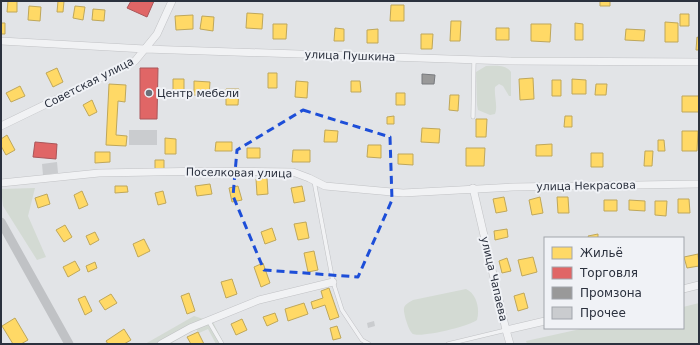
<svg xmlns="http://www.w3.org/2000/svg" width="700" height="345" viewBox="0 0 700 345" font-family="'DejaVu Sans',sans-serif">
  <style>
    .green { fill: #d3dad3 }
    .homes { fill: #ffd966; stroke: #bfa75a }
    .shops { fill: #e06666; stroke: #aa565a }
    .industry { fill: #999; stroke: #787a7e }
    .building { fill: #cacccf }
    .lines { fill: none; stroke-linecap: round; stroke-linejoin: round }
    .lane-casing { stroke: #c1c2c5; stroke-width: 4.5 }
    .street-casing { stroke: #c1c2c5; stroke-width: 8 }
    .lane { stroke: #f1f2f4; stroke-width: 3.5 }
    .street { stroke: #f1f2f4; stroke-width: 7 }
    .secondary { stroke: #c0c2c5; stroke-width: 9 }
    .marked { fill: none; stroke: #1d4ed8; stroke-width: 3; stroke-dasharray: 8 5; stroke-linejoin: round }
    .poi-dot { fill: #6b7079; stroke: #f0f2f6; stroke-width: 1.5 }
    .labels { text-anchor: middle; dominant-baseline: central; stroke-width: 4; stroke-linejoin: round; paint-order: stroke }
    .street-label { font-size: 11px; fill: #2b313e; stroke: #f0f2f6 }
    .poi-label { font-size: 11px; fill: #2b313e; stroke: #f0f2f6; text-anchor: start }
  </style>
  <rect width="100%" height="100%" fill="#e2e4e7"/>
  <path class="green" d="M486,66C496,66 505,64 511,72V96H509L503,86L499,84L495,87C494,96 498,106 495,114L490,115L478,110L477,105L476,72Z
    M35,188L28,216L46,257L37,260L3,206L1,189Z
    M466,289C477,294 480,309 477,320C470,326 421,338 413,334C409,332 403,313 404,308C405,304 410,302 413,300Z
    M699,303V344H527L526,341L585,328H683V307Z
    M194,316L213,322L224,344H216L208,329L199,333L196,329L170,344H145Z"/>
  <path class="homes" d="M8,1H17V12H7Z
    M58,1H64L63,12H57Z
    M600,1H610V6H600Z
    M391,5H404V21H390Z
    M29,6L41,7L40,21L28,20Z
    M75,6L85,7L83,20L73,18Z
    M93,9L105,10L104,21L92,20Z
    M247,13L263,14L262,29L246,28Z
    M680,14H689V26H680Z
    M193,15V29L176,30L175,16Z
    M202,16L214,17L213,31L200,29Z
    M451,21H461L460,41H450Z
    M665,22L678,23V42H665Z
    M1,23H5V34H1Z
    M575,23L583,24V40H575Z
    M273,24H287L286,39H273Z
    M531,24H551L550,42L531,41Z
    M335,28L344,29V41H334Z
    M496,28H509V40H496Z
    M378,29V43H367V30Z
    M626,29L645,30L644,41L625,40Z
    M421,34H433L432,49H421Z
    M697,37L699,38V50H696Z
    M57,68L63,82L53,87L46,73Z
    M268,73H277V88H268Z
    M533,78L534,99L520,100L519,79Z
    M173,79H184V93H173Z
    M572,79L586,80V94H572Z
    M552,80H561V96H552Z
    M194,81L210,82L209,96L194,95Z
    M296,81L308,82L307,98L295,97Z
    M351,81H360L361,92H351Z
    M109,84L126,85L125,102L118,101L116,135L127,136L126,146L106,145Z
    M596,84H607L606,95H595Z
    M20,86L25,96L11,102L6,93Z
    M226,89H239L238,105H226Z
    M396,93H405V105H396Z
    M450,95H459L458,111L449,110Z
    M682,96H699V112H682Z
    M92,100L97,112L89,116L83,105Z
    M394,116V124H387V117Z
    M565,116H572V127H564Z
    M476,119H487L486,137H476Z
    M422,128L440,129L439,143L421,142Z
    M325,130L338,131L337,142H324Z
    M682,131H698L697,151H682Z
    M7,135L15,150L6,155L1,146V139Z
    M165,138L176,139V154H165Z
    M658,140H664L665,151H658Z
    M216,142H232V151H215Z
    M552,144V156H536V145Z
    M368,145H381V158L367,157Z
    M247,148H260V158H247Z
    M466,148H485L484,166H466Z
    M293,150H310V162H292Z
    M645,151H653L652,166H644Z
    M95,152H110V162L95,163Z
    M591,153H603V167H591Z
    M398,154H413V165L398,164Z
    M155,160H164V169L155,170Z
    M267,178L268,194L257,195L256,179Z
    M210,184L212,194L197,196L195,186Z
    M115,186H127L128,192L115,193Z
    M238,186L242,200L232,202L229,188Z
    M302,186L305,201L294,203L291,188Z
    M82,191L88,205L79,209L74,195Z
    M163,191L166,203L158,205L155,193Z
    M47,194L50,204L38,208L35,198Z
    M504,197L507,211L496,213L493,199Z
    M540,197L543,213L532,215L529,200Z
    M557,197H568L569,213H558Z
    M678,199H689L690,213H678Z
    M604,200H617V211H604Z
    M629,200L645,201V211L629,210Z
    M655,201H667L666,216L655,215Z
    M306,222L309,238L298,240L294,224Z
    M65,225L72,237L64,242L56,230Z
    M272,228L276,240L265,244L261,232Z
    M507,229L508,237L495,240L494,231Z
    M95,232L99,240L90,245L86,236Z
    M598,234V238H589L588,236Z
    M144,239L150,251L138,257L133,244Z
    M314,251L318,270L308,272L304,253Z
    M698,254L699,266L687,268L684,257Z
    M533,257L537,272L522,276L518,260Z
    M507,258L511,271L502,273L499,261Z
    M75,261L80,270L68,277L63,267Z
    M95,262L97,268L88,272L86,266Z
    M263,263L270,283L261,287L254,267Z
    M232,279L237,294L226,298L221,282Z
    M329,288L339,317L330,320L325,305L313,309L311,302L323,298L321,291Z
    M189,293L195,311L187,314L181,296Z
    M524,293L528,308L518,311L514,296Z
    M111,294L117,303L105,310L99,301Z
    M85,296L92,311L85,315L78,299Z
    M304,303L308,314L288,321L285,309Z
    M275,313L278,321L267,326L263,317Z
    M15,318L28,340L21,344H13L2,326Z
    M242,319L247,330L236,335L231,324Z
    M337,326L341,338L333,340L330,328Z
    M124,329L131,340L124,344H108L106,341Z
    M198,332L204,344H191L187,337Z"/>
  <path class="shops" d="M131,1H154L147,17L127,8Z
    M140,68H158L157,119H140Z
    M35,142L57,144L56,159L33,157Z"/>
  <path class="industry" d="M422,74L435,75L434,84H422Z"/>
  <path class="building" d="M129,130H157V145H129Z
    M57,162L58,173L43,175L42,164Z
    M374,321L375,326L368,328L367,323Z"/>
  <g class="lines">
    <defs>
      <path id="lane" d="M473,117L474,59
        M314,181L333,282L342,310L362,340L369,344
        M208,320L222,344
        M448,344L506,330"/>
      <path id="street" d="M1,41L145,49L511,61L699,62
        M1,126L135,61L157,34L172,1
        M1,183L99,173L210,171L293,172L309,178L325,186L403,193L513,187L699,184
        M473,188L506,330L545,321
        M683,289L699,285
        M506,330L510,344
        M161,344L190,328L259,300L333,282"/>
    </defs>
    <use href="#lane" class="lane-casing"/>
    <use href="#street" class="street-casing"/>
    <use href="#lane" class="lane"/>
    <use href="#street" class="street"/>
    <path class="secondary" d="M1,222L69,344"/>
  </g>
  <path class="marked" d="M303,110L390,137L392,200L358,277L264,270L233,196L237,150Z"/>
  <circle class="poi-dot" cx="149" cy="93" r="4"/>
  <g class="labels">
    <g class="street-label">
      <text transform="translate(350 56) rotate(2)">улица Пушкина</text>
      <text transform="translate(89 83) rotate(-27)">Советская улица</text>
      <text transform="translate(239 173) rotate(1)">Поселковая улица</text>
      <text transform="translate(586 186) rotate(-1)">улица Некрасова</text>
      <text transform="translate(494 279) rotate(77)">улица Чапаева</text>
    </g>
    <g class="poi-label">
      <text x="157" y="93">Центр мебели</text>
    </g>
  </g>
  <rect width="700" height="345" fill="none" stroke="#2b313e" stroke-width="4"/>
  <rect x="544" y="237" width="140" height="92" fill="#f0f2f6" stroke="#a1a5ac"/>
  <rect x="552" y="247" width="20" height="12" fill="#ffd966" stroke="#a1a5ac"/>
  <text x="580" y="257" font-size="12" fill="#2b313e">Жильё</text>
  <rect x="552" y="267" width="20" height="12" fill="#e06666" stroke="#a1a5ac"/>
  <text x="580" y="277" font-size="12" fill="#2b313e">Торговля</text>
  <rect x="552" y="287" width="20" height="12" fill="#999999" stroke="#a1a5ac"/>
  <text x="580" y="297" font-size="12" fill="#2b313e">Промзона</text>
  <rect x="552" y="307" width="20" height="12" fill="#cacccf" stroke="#a1a5ac"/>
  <text x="580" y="317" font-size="12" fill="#2b313e">Прочее</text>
</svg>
